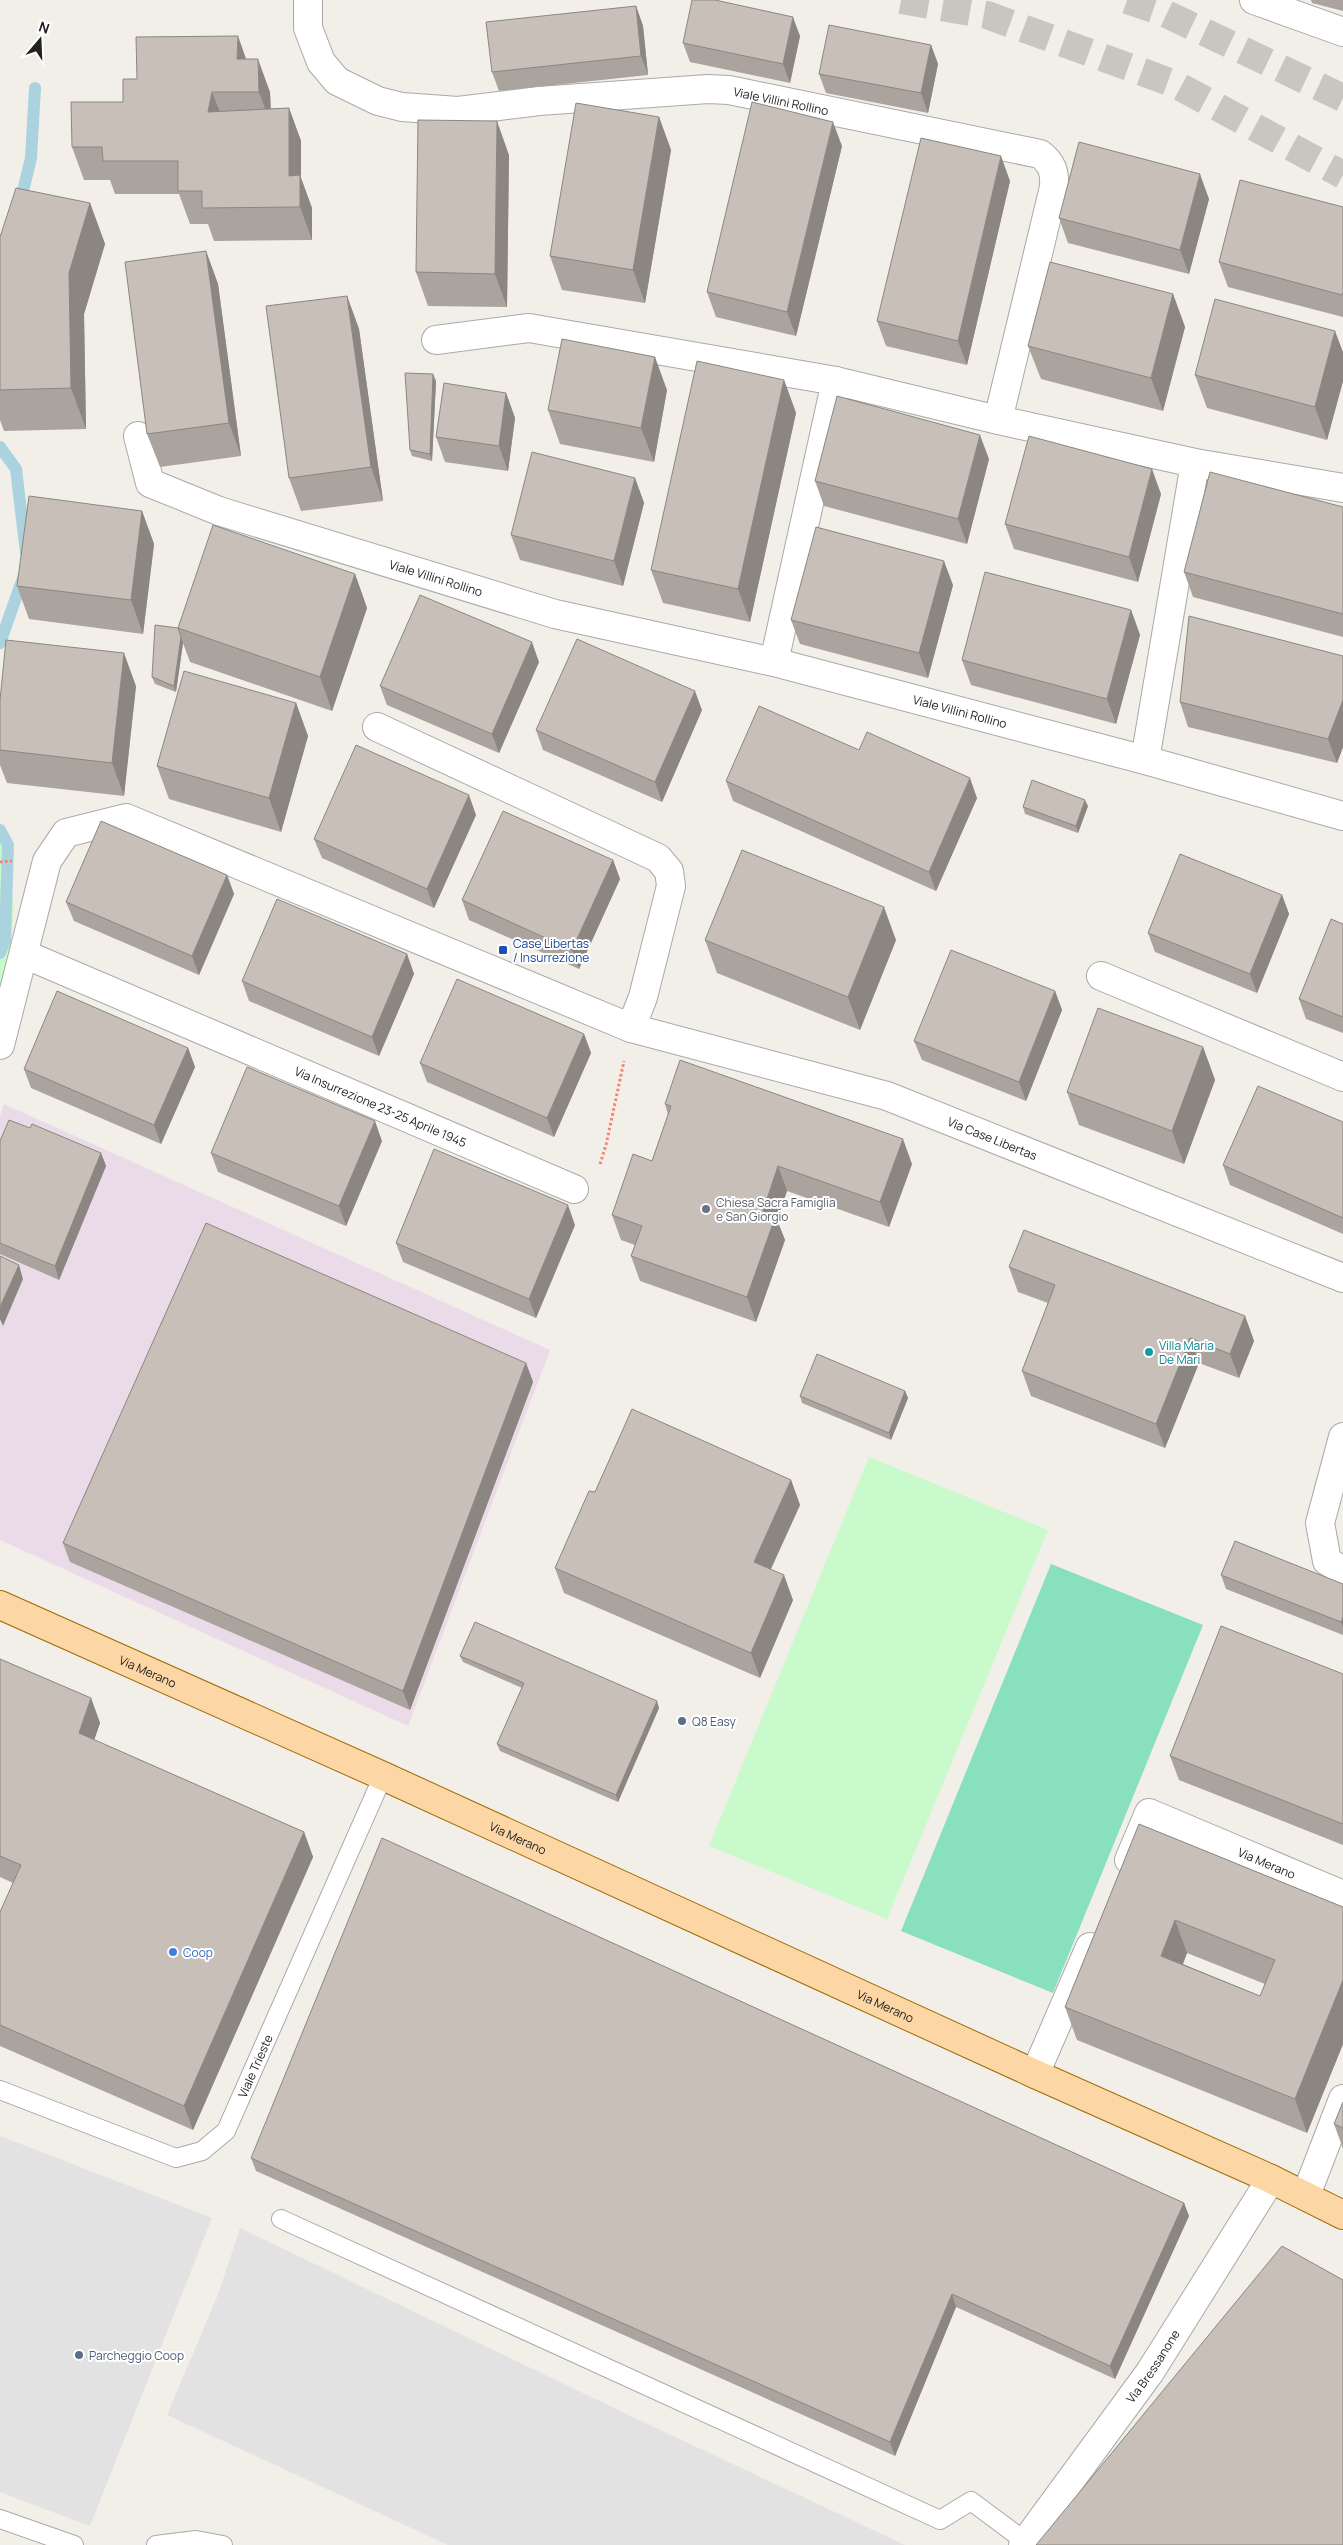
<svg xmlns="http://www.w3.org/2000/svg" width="1343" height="2545" viewBox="0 0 1343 2545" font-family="Manrope,sans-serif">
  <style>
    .industrial { fill: #ebdbe8 }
    .park { fill: #c8facc }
    .pitch { fill: #88e0be }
    .parking { fill: #e2e2e2 }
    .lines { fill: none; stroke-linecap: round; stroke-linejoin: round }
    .stream { stroke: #aad3df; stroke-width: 12 }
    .highway-tunnel { stroke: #c8c6c1; stroke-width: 28; stroke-dasharray: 28 14; stroke-linecap: butt }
    .lane-casing { stroke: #a9a9a9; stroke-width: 20 }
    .street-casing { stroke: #a9a9a9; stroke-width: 30 }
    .primary-casing { stroke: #a06b00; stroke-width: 30 }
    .path { stroke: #fa8072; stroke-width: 3; stroke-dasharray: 2.5 2.5; stroke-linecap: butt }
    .lane { stroke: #fff; stroke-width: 18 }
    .street { stroke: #fff; stroke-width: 28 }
    .primary { stroke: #fcd6a4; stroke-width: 28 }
    .wall { fill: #aba49e; fill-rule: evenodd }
    .shaded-wall { fill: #8b8681 }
    .building { fill: #c7bfb8; stroke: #8b8681; fill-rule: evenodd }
    .transit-dot { fill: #1a4fb4; stroke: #fff; stroke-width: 2 }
    .worship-dot { fill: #6b7280; stroke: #fff; stroke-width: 2 }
    .culture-dot { fill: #0f9aa8; stroke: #fff; stroke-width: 2 }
    .service-dot { fill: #5c6f8a; stroke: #fff; stroke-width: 2 }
    .shop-dot { fill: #3f7fe0; stroke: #fff; stroke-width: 2 }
    .labels { text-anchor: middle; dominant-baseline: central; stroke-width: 4; stroke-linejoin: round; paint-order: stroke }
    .street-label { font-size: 12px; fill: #222; stroke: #fff }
    .transit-label { font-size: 12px; fill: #164399; stroke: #fff; text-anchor: start }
    .worship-label { font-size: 12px; fill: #5b616d; stroke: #fff; text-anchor: start }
    .culture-label { font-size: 12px; fill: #0d838f; stroke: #fff; text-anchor: start }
    .service-label { font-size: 12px; fill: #4e5e75; stroke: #fff; text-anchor: start }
    .shop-label { font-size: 12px; fill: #366cbe; stroke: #fff; text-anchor: start }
  </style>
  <rect width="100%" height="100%" fill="#f2efe9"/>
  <path class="industrial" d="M4,1104L550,1350L408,1726L0,1540V1116Z"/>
  <path class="park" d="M0,833L14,904L9,970L0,995Z
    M869,1457L1048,1530L887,1919L709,1846Z"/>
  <path class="pitch" d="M1051,1564L1203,1625L1053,1993L901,1931Z"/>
  <path class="parking" d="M0,2136L212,2218L90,2526L0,2492Z
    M240,2228L639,2420L905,2545H448L167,2415L219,2292Z"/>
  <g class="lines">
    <path class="stream" d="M20,204L31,158L35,88
      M0,447L16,469L26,553
      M0,643L24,575
      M0,830L8,845L5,940L0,953"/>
    <path class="highway-tunnel" d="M901,0L987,15L1175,84L1343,175
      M1127,0L1162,12L1343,98"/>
    <defs>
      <g id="lane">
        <path id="s1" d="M0,2090L176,2158L202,2151L226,2131L383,1776"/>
        <path d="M281,2219L940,2520L971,2501L1026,2542"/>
        <path d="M0,2519L74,2545"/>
        <path d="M156,2545L196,2540L223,2545"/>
      </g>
      <g id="street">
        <path id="s2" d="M308,0V28L321,62L337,81L378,101L402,107L458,111L539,101L708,89L729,90L1040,154C1052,163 1055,172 1054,187L998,420"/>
        <path d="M1254,0L1343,32"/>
        <path d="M436,340L529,328L836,381L998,420L1195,463L1343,488"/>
        <path id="s3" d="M138,436L150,483L219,511L555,614L774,662L1145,760L1343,816"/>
        <path d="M774,662L836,381"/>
        <path d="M377,727L658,858L669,871L671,886L643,997L631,1028"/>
        <path d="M1145,760L1195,463"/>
        <path id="s4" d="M24,954L574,1189"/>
        <path d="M1101,976L1343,1077"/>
        <path id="s5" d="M0,1045L47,861L66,833L126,818L631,1028L887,1096L1343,1278"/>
        <path d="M1343,1437L1320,1523L1327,1561L1343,1571"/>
        <path id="s6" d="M1129,1860L1149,1813L1343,1895"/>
        <path d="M1035,2074L1090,1947"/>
        <path d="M1306,2195L1343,2099"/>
        <path id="s7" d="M1023,2545L1150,2372L1271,2179"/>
      </g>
      <g id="primary">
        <path id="s8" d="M0,1605L383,1776L1035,2074L1271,2179L1343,2215"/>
      </g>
    </defs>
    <use href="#lane" class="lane-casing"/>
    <use href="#street" class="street-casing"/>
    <use href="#primary" class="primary-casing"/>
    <path class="path" d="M0,862L12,861
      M600,1164L606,1145L624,1061"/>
    <use href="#lane" class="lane"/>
    <use href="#street" class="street"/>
    <use href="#primary" class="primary"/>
  </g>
  <path class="wall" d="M1311,0H1343V11L1312,3Z
    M636,6L643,26L648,75L499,91L492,72Z
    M800,36L790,83L690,62L683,43Z
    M931,45L938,64L928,113L826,93L819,74Z
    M246,59L270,92L271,109L289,108L301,141V178L312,208V240L214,241L208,224H190L179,194H115L110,180H84L72,147L123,102L137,79Z
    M659,117L671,150L645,303L562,290L550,256Z
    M842,146L796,336L716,317L707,292Z
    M509,155L507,307L428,306L416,272Z
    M1010,181L967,365L886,346L877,321Z
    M1209,199L1189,274L1068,243L1059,218Z
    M90,203L105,244L84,314L86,429L4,431L0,420V237Z
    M1343,207V317L1228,287L1219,262Z
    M206,251L218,284L241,456L160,467L147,434Z
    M1173,294L1185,327L1163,411L1041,379L1028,346Z
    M347,296L359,329L383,501L301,511L289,478Z
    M1343,352V381L1327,440L1207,408L1195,375Z
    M784,380L796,413L750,622L663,603L651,570Z
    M436,381L432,461L412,456L410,450Z
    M667,390L654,462L560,444L548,410Z
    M506,393L515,418L508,471L445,462L436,437Z
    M989,459L967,544L824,506L815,481Z
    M635,478L644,503L623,586L520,560L511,535Z
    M1161,494L1138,582L1014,549L1005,524Z
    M1343,507V637L1193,597L1184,572Z
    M142,511L154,544L143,634L29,619L17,586Z
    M355,574L367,608L332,711L190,662L183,643L176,692L155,684L152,677L178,628Z
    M953,585L928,678L800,644L791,620Z
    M1131,610L1140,635L1116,724L971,685L962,660Z
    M1343,656V747L1337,763L1188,727L1180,702Z
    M539,662L499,753L387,705L380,686Z
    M136,686L124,796L7,783L0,765V700Z
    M296,703L308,736L281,832L169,799L157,766Z
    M702,710L662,802L543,750L536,730Z
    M859,750L977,798L936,891L733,801L726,781Z
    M1088,806L1078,833L1025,814L1023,807Z
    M476,815L434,908L322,858L314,839Z
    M613,860L620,879L579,969L469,920L462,900Z
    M227,875L234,894L199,975L74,921L66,902Z
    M1282,895L1289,914L1257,993L1155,952L1148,933Z
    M1343,924V1033L1306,1019L1299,999Z
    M705,940H896L860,1030L717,973Z
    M407,954L414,974L379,1056L249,1001L242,981Z
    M1055,991L1062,1010L1026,1101L922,1060L914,1041Z
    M584,1034L591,1053L554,1137L427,1082L420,1063Z
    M1203,1047L1215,1080L1184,1164L1079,1125L1067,1092Z
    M188,1048L195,1067L161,1144L31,1088L24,1069Z
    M665,1104L912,1164L889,1227L787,1191L777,1220L785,1240L756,1322L640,1281L631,1256L635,1245L621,1240L612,1215L652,1161L668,1115Z
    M1343,1122V1234L1230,1185L1223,1165Z
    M30,1128L101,1153L106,1166L59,1280L0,1254V1141Z
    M382,1141L346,1226L218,1172L211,1153Z
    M575,1225L536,1318L403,1262L396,1243Z
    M1009,1267L1245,1316L1254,1341L1239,1378L1199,1363L1165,1448L1031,1396L1022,1371L1048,1303L1018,1292Z
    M526,1363L533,1382L410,1710L70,1562L63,1543Z
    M905,1391L908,1398L891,1440L802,1403L800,1396Z
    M791,1480L800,1505L771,1569L793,1600L760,1678L564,1593L555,1568L595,1492Z
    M1221,1575L1343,1584V1635L1226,1589Z
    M460,1656L659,1708L618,1802L500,1751L497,1744L522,1688L463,1662Z
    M0,1659L91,1698L100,1723L94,1740L304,1832L313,1857L193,2130L0,2046V1912L13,1883L0,1877Z
    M1343,1674V1845L1179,1780L1170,1756Z
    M1139,1824L1343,1907V2044L1307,2133L1077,2040L1065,2007ZM1187,1953L1265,1984L1260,1996L1183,1964Z
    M1343,2102V2149L1334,2124Z
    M251,2158L1184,2203L1189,2216L1115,2379L956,2307L895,2456L256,2171Z"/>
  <path class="shaded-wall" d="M636,6L643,26L648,75L641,56Z
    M793,17L800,36L790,83L783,64Z
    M238,36L250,70V92L237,59Z
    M931,45L938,64L928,113L921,93Z
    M258,59L270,92L271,125L259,92Z
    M212,92L225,125L208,112Z
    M289,108L301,141V178L312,208V240L289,176Z
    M659,117L671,150L645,303L633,270Z
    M497,121L509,155L507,307L495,274Z
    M833,122L842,146L796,336L787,312Z
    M1001,156L1010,181L967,365L958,341Z
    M1200,174L1209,199L1189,274L1180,250Z
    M90,203L105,244L84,314L86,429L71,388L69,273Z
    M206,251L218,284L241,456L229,423Z
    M1173,294L1185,327L1163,411L1151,378Z
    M347,296L359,329L383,501L371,467Z
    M1335,331L1343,352V381L1327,440L1315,407Z
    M655,357L667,390L654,462L641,428Z
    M433,374L436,381L432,461L430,454Z
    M784,380L796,413L750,622L738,589Z
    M506,393L515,418L508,471L499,446Z
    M980,435L989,459L967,544L958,519Z
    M1152,469L1161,494L1138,582L1129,557Z
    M635,478L644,503L623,586L614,561Z
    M142,511L154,544L143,634L131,600Z
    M944,561L953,585L928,678L919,653Z
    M355,574L367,608L332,711L320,677Z
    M1131,610L1140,635L1116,724L1107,699Z
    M181,637L183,643L176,692L174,686Z
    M532,642L539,662L499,753L492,734Z
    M124,653L136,686L124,796L112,763Z
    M695,691L702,710L662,802L655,782Z
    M1343,700V747L1337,763L1328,739Z
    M296,703L308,736L281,832L269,798Z
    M970,778L977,798L936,891L929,872Z
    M469,795L476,815L434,908L427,889Z
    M1085,800L1088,806L1078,833L1076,826Z
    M613,860L620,879L579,969L572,950Z
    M227,875L234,894L199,975L192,956Z
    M1282,895L1289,914L1257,993L1250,974Z
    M884,907L896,940L860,1030L848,997Z
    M407,954L414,974L379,1056L372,1037Z
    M1055,991L1062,1010L1026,1101L1019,1082Z
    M584,1034L591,1053L554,1137L547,1118Z
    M1203,1047L1215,1080L1184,1164L1172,1131Z
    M188,1048L195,1067L161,1144L154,1125Z
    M375,1121L382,1141L346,1226L339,1206Z
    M903,1139L912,1164L889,1227L880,1202Z
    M101,1153L106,1166L59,1280L55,1266Z
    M778,1166L787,1191L777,1220L785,1240L756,1322L747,1297L763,1211Z
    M568,1205L575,1225L536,1318L529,1299Z
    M19,1265L23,1279L3,1326L0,1319V1307Z
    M1245,1316L1254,1341L1239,1378L1230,1354Z
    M1190,1338L1199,1363L1165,1448L1156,1424Z
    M526,1363L533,1382L410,1710L403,1691Z
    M905,1391L908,1398L891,1440L889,1433Z
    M791,1480L800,1505L763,1586L754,1562Z
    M784,1575L793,1600L760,1678L751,1653Z
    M1343,1617V1628L1341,1622Z
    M91,1698L100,1723L88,1758L79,1733Z
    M657,1701L659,1708L618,1802L616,1795Z
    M304,1832L313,1857L193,2130L184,2106Z
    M1175,1920L1187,1953L1173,1989L1161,1956Z
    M1343,1980V2044L1307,2133L1295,2099Z
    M1184,2203L1189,2216L1115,2379L1110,2366Z
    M952,2294L956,2307L895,2456L890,2442Z"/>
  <path class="building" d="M692,0H715L793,17L783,64L683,43Z
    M636,6L641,56L492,72L486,22Z
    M829,25L931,45L921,93L819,74Z
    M238,36L237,59H258L259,92H212L208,112L289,108V176L300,175V207L202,208V191H178V161H103L102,147H72L71,102H123V79H137L136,37Z
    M752,102L833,122L787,312L707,292Z
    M576,103L659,117L633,270L550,256Z
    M418,120L497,121L495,274L416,272Z
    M921,138L1001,156L958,341L877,321Z
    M1079,142L1200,174L1180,250L1059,218Z
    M1240,180L1343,207V292L1342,295L1219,262Z
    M16,188L90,203L69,273L71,388L0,390V237Z
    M206,251L229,423L147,434L125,262Z
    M1050,262L1173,294L1151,378L1028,346Z
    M347,296L371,467L289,478L266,306Z
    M1215,299L1335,331L1315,407L1195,375Z
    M562,339L655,357L641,428L548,410Z
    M697,361L784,380L738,589L651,570Z
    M405,373L433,374L430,454L410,450Z
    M444,383L506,393L499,446L436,437Z
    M837,396L980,435L958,519L815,481Z
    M1029,436L1152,469L1129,557L1005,524Z
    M532,452L635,478L614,561L511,535Z
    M1210,472L1343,507V614L1184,572Z
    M29,496L142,511L131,600L17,586Z
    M213,525L355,574L320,677L178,628Z
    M816,527L944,561L919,653L791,620Z
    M985,572L1131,610L1107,699L962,660Z
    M420,595L532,642L492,734L380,686Z
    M1189,616L1343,656V700L1328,739L1180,702Z
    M155,625L178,628L181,637L174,686L152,677Z
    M577,639L695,691L655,782L536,730Z
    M6,640L124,653L112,763L0,750V700Z
    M184,671L296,703L269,798L157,766Z
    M759,706L859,750L867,732L970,778L929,872L726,781Z
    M356,745L469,795L427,889L314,839Z
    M1032,780L1085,800L1076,826L1023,807Z
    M503,811L613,860L572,950L462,900Z
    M101,821L227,875L192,956L66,902Z
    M742,850L884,907L848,997L705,940Z
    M1180,854L1282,895L1250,974L1148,933Z
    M277,899L407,954L372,1037L242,981Z
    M1331,919L1343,924V1017L1299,999Z
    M951,950L1055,991L1019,1082L914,1041Z
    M457,979L584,1034L547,1118L420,1063Z
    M57,991L188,1048L154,1125L24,1069Z
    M1098,1008L1203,1047L1172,1131L1067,1092Z
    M680,1060L903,1139L880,1202L778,1166L763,1211L776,1215L747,1297L631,1256L642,1226L612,1215L633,1154L652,1161L671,1106L665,1104Z
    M247,1067L375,1121L339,1206L211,1153Z
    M1258,1086L1343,1122V1218L1223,1165Z
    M9,1120L30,1128L32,1124L101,1153L55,1266L0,1243V1141Z
    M434,1149L568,1205L529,1299L396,1243Z
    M206,1223L526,1363L403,1691L63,1543Z
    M1024,1230L1245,1316L1230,1354L1190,1338L1156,1424L1022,1371L1055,1285L1009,1267Z
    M0,1256L19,1265L0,1307Z
    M817,1354L905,1391L889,1433L800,1396Z
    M632,1409L791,1480L754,1562L784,1575L751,1653L555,1568L589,1491L595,1492Z
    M1235,1541L1343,1584V1617L1341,1622L1221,1575Z
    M475,1622L657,1701L616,1795L497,1744L524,1683L460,1656Z
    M1221,1626L1343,1674V1824L1170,1756Z
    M0,1659L91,1698L79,1733L304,1832L184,2106L0,2025V1912L21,1865L0,1856Z
    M1139,1824L1343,1907V1980L1295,2099L1065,2007ZM1175,1920L1275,1960L1260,1996L1161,1956Z
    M382,1838L1184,2203L1110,2366L952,2294L890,2442L251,2158Z
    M1343,2102V2128L1334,2124Z
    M1282,2246L1343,2280V2545H1036Z"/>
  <rect class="transit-dot" x="498" y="945" width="10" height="10" rx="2.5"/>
  <circle class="worship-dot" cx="706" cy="1209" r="5"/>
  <circle class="culture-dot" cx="1149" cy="1352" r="5"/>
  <g class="service-dot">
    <circle cx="682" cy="1721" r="5"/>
    <circle cx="79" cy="2355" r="5"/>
  </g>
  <circle class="shop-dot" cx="173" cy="1952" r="5"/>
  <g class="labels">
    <g class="street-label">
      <text stroke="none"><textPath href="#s2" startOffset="541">Viale Villini Rollino</textPath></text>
      <text stroke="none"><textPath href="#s3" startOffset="350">Viale Villini Rollino</textPath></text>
      <text stroke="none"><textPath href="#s3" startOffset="891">Viale Villini Rollino</textPath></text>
      <text stroke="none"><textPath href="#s4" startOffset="388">Via Insurrezione 23-25 Aprile 1945</textPath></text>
      <text stroke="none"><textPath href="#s5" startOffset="1211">Via Case Libertas</textPath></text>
      <text stroke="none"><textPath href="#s8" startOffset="162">Via Merano</textPath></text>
      <text stroke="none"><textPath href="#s8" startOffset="568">Via Merano</textPath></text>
      <text stroke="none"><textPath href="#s6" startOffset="179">Via Merano</textPath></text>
      <text stroke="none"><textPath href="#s8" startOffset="972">Via Merano</textPath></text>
      <text stroke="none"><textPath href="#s1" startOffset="318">Viale Trieste</textPath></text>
      <text stroke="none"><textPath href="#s7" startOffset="221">Via Bressanone</textPath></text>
    </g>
    <g class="transit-label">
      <text x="513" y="943">Case Libertas<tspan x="513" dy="14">/ Insurrezione</tspan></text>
    </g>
    <g class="worship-label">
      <text x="716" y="1202">Chiesa Sacra Famiglia<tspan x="716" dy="14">e San Giorgio</tspan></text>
    </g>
    <g class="culture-label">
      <text x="1159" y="1345">Villa Maria<tspan x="1159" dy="14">De Mari</tspan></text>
    </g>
    <g class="service-label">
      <text x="692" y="1721">Q8 Easy</text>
      <text x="89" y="2355">Parcheggio Coop</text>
    </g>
    <g class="shop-label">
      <text x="183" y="1952">Coop</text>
    </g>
  </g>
  <g transform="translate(40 40) rotate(19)" stroke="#ffffff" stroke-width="4" paint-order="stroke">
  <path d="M0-4L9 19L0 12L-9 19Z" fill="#222222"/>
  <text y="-8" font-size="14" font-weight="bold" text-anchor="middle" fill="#222222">N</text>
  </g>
</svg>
